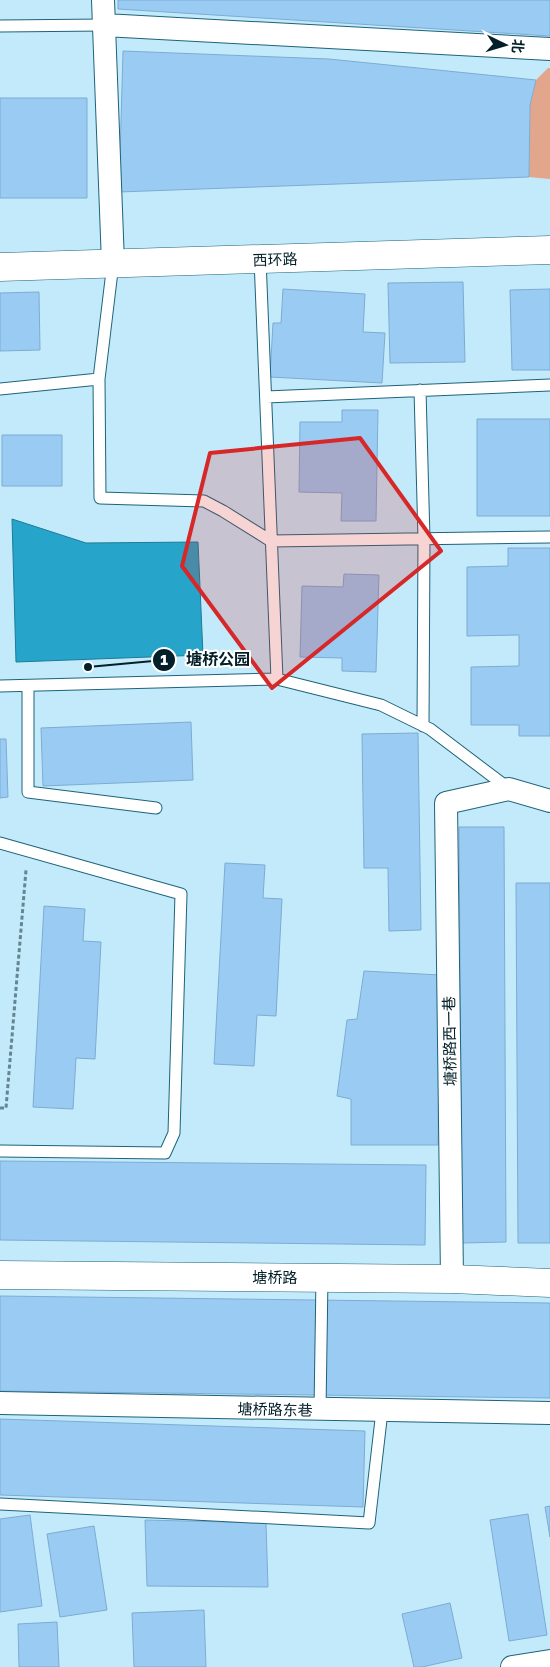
<svg xmlns="http://www.w3.org/2000/svg" width="550" height="1667" viewBox="0 0 550 1667" font-family="'Golos Text','Noto Sans SC',sans-serif">
  <style>
    .green { fill: #e2a68d }
    .water { fill: #27a4ca; stroke: #1c7c9a }
    .building { fill: #9acbf3; stroke: #7cacd3 }
    .lines { fill: none; stroke-linecap: round; stroke-linejoin: round }
    .lane-casing { stroke: #1d637a; stroke-width: 13 }
    .street-casing { stroke: #1d637a; stroke-width: 24 }
    .secondary-casing { stroke: #1d637a; stroke-width: 29 }
    .path { stroke: #648592; stroke-width: 3; stroke-dasharray: 4 2.5; stroke-linecap: butt }
    .lane { stroke: #fff; stroke-width: 11 }
    .street { stroke: #fff; stroke-width: 22 }
    .secondary { stroke: #fff; stroke-width: 28 }
    .marked { fill: #d62828; fill-opacity: 0.2; stroke: #d62828; stroke-width: 4; stroke-linejoin: round }
    .labels { text-anchor: middle; dominant-baseline: central; stroke-width: 4; stroke-linejoin: round; paint-order: stroke }
    .street-label { font-size: 15px; fill: #031f29; stroke: #fff }
    .leader { fill: none; stroke: #031f29; stroke-width: 2 }
    .callout-dot { fill: #031f29; stroke: #fff; stroke-width: 2 }
    .mark-label { font-size: 15px; text-anchor: middle; font-weight: bold; fill: #fff }
    .callout-label { font-size: 16px; text-anchor: middle; font-weight: bold; fill: #031f29; stroke: #fff; stroke-width: 4; stroke-linejoin: round; paint-order: stroke }
  </style>
  <rect width="100%" height="100%" fill="#c3eafa"/>
  <path class="green" d="M548,68H550V179L529,177L530,105L536,80Z"/>
  <path class="water" d="M12,519L86,543L198,542L203,655L16,662Z"/>
  <path class="building" d="M118,0H550V36L118,9Z
    M123,51L329,59L536,80L530,105L529,177L119,192Z
    M0,98H87V198H0Z
    M463,282L465,362L390,363L388,283Z
    M283,289L365,294L363,332L385,333L382,383L270,377L273,323H281Z
    M550,289V370H512L510,290Z
    M39,292L40,350L0,351V293Z
    M342,410H378L376,521H341L342,493L299,492L300,422H342Z
    M477,419H550V516H477Z
    M2,435H62V486H2Z
    M508,548H550V736H519V725H471V667L519,666V635L467,636V567L508,566Z
    M344,574L379,575L376,672L342,671V658L300,657L302,586L343,587Z
    M191,722L193,780L43,786L41,728Z
    M418,733L421,930L389,931L388,868H364L362,734Z
    M0,739H6L8,797L0,798Z
    M459,827H504L506,1242L462,1243Z
    M225,863L265,865L263,898L282,899L276,1016L257,1015L254,1066L214,1064Z
    M516,883H550V1243H518Z
    M44,906L85,909L83,941L101,942L95,1059L76,1058L73,1109L33,1107Z
    M364,971L440,975L438,1145H351V1099L337,1096L347,1020L357,1019Z
    M0,1161L426,1165L425,1245L0,1240Z
    M0,1296L550,1303V1398L0,1391Z
    M0,1419L365,1431L363,1507L0,1495Z
    M550,1506V1537L545,1507Z
    M528,1514L547,1635L509,1641L490,1520Z
    M30,1515L42,1606L0,1612V1519Z
    M145,1520L266,1523L268,1587L147,1586Z
    M94,1526L107,1610L60,1617L47,1534Z
    M450,1603L462,1658L422,1667H414L402,1614Z
    M204,1610L206,1667H134L132,1613Z
    M57,1622L59,1667H19L18,1624Z"/>
  <g class="lines">
    <defs>
      <path id="lane" d="M0,26L104,25
        M260,259L277,679L381,705L430,729L508,788
        M113,263L99,379L100,498L204,501L223,511L271,541L550,537
        M0,389L99,379
        M420,390L424,539L423,726
        M266,397L550,385
        M0,686L277,679
        M28,686V792L156,808
        M0,843L181,894L174,1133L165,1153L0,1151
        M320,1410L322,1277
        M0,1504L369,1523L382,1411"/>
      <path id="street" d="M103,0L113,263
        M104,25L550,49
        M452,1279L446,803L509,789L550,801
        M0,1403L550,1413
        M512,1667L550,1661"/>
      <path id="secondary" d="M0,267L550,250
        M0,1275L452,1279L550,1283"/>
    </defs>
    <use href="#lane" class="lane-casing"/>
    <use href="#street" class="street-casing"/>
    <use href="#secondary" class="secondary-casing"/>
    <path class="path" d="M0,1108H6L26,870"/>
    <use href="#lane" class="lane"/>
    <use href="#street" class="street"/>
    <use href="#secondary" class="secondary"/>
  </g>
  <path class="marked" d="M360,438L441,551L272,688L182,566L210,453Z"/>
  <g class="labels">
    <g class="street-label">
      <text transform="translate(275 259) rotate(-2)">西环路</text>
      <text transform="translate(449 1041) rotate(-91)">塘桥路西一巷</text>
      <text x="275" y="1277">塘桥路</text>
      <text transform="translate(275 1409) rotate(1)">塘桥路东巷</text>
    </g>
  </g>
  <path class="leader" d="M88 667L164 660"/>
  <g class="callout-dot">
    <circle cx="88" cy="667" r="5"/>
    <circle cx="164" cy="660" r="12"/>
  </g>
  <g class="mark-label">
    <text x="164" y="665">1</text>
  </g>
  <g class="callout-label">
    <text x="218" y="665">塘桥公园</text>
  </g>
  <g transform="translate(505 45) rotate(95)" stroke="#ffffff" stroke-width="4" paint-order="stroke">
  <path d="M0-4L9 19L0 12L-9 19Z" fill="#031f29"/>
  <text y="-8" font-size="14" font-weight="bold" text-anchor="middle" fill="#031f29">北</text>
  </g>
</svg>
